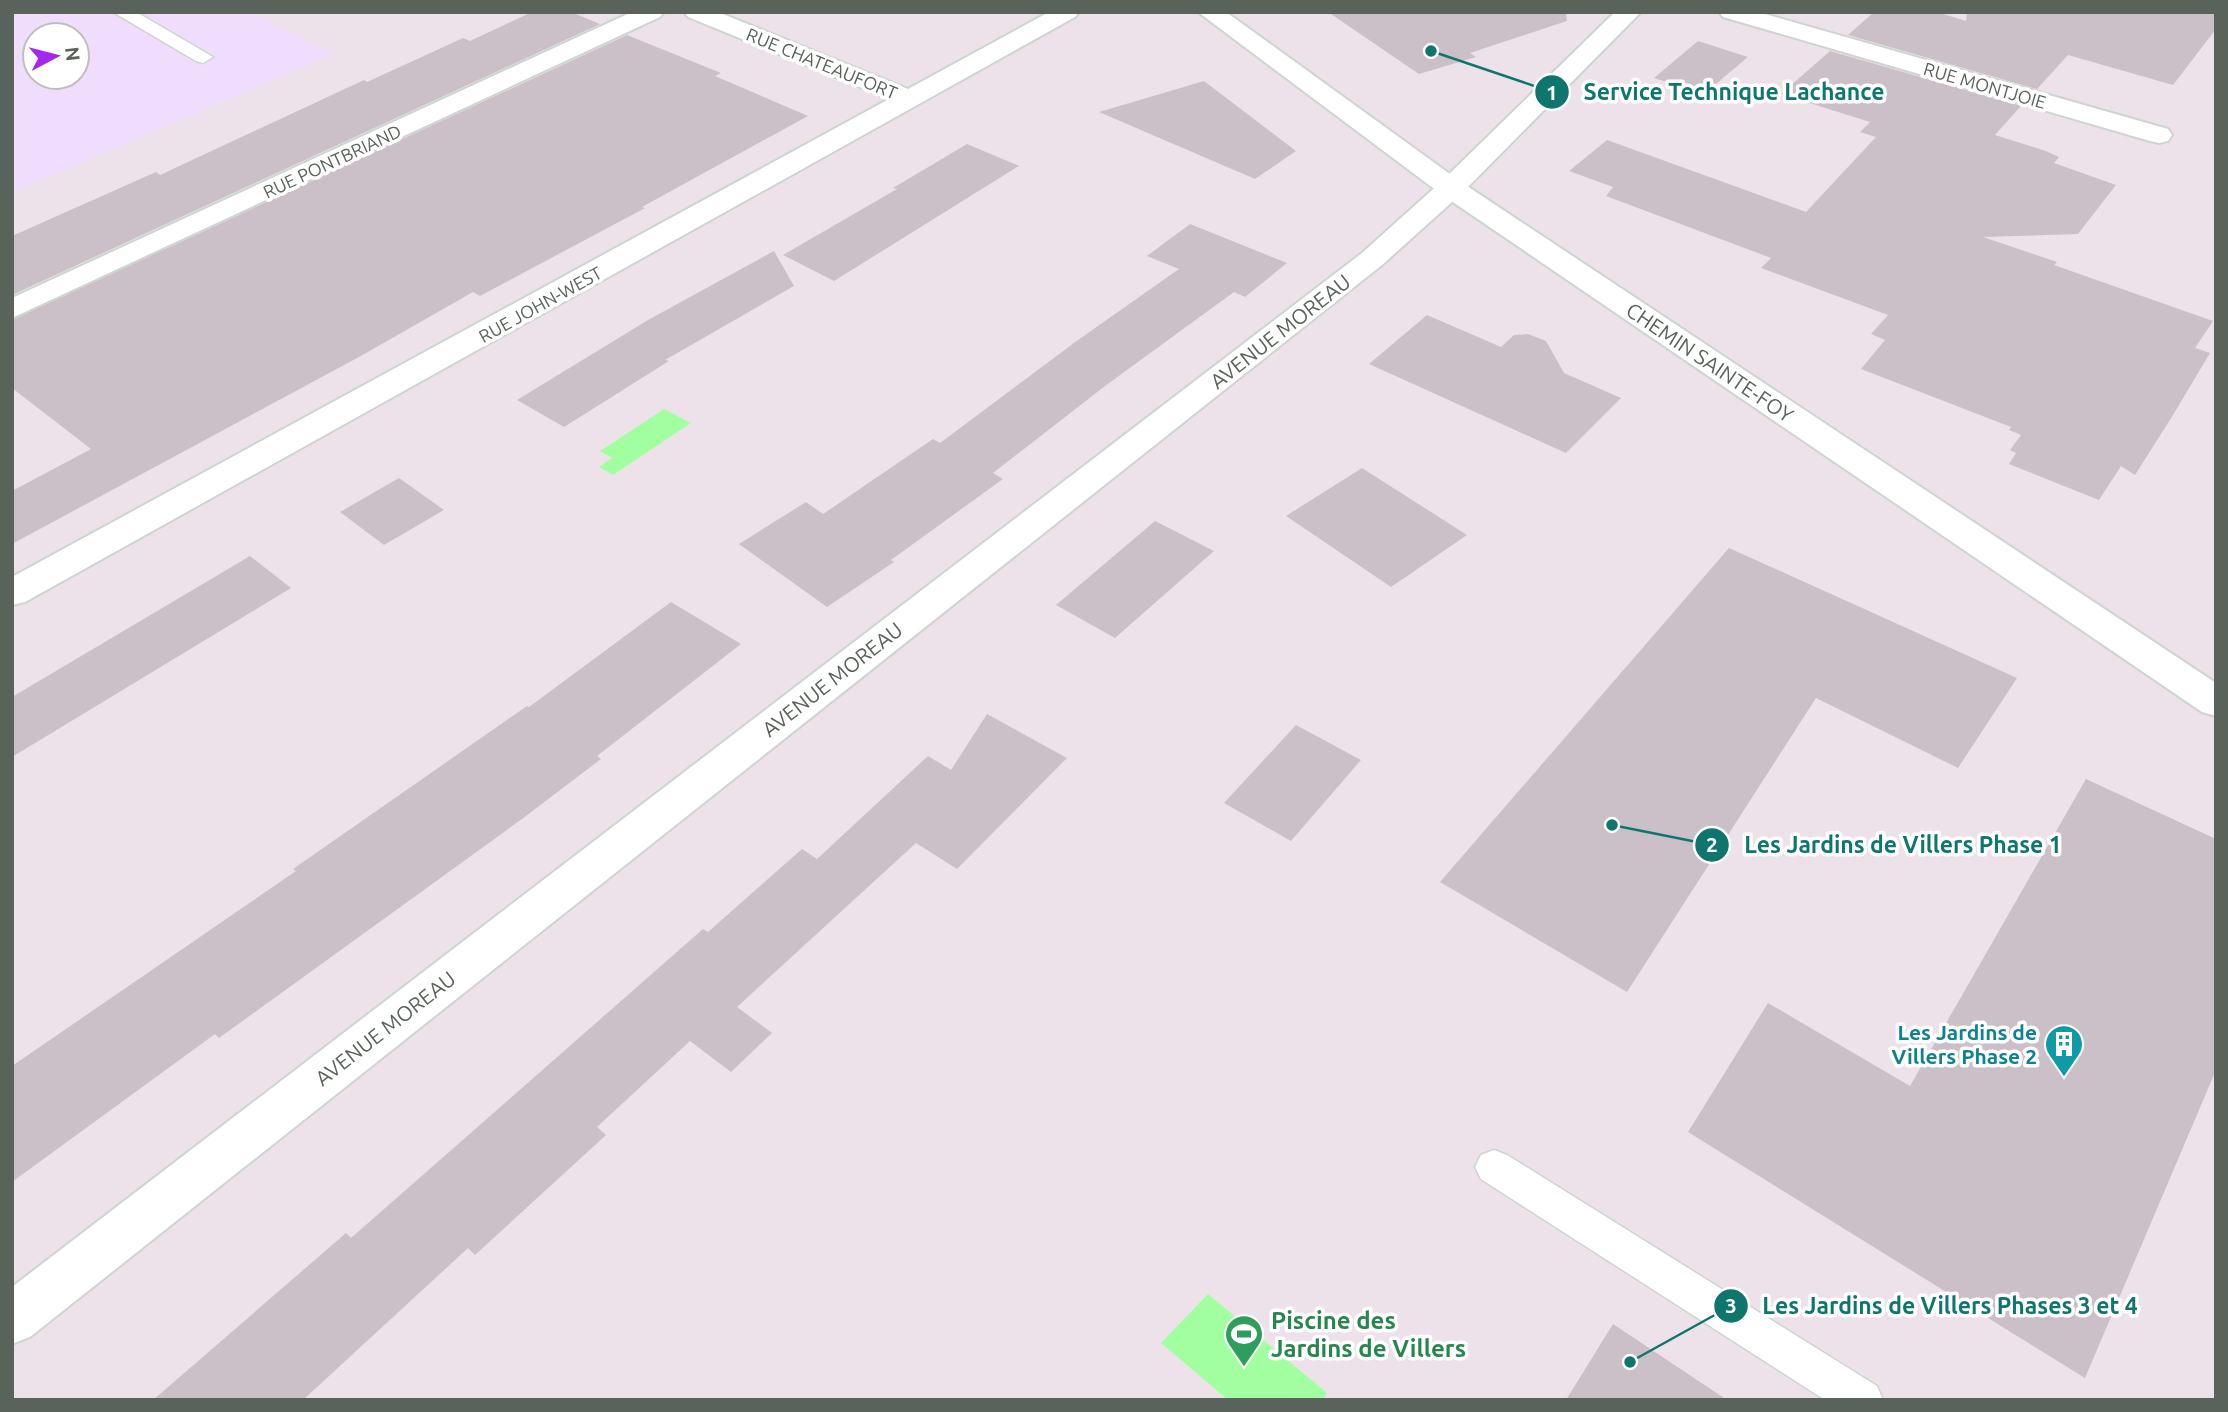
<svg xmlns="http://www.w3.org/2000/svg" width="2228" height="1412" viewBox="0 0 2228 1412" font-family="Ubuntu,sans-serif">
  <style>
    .medical { fill: #f0dcfc; fill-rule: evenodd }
    .water { fill: #a2ffa0 }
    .building { fill: #cbc0c8 }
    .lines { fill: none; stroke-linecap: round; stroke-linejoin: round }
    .service-casing { stroke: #cdd5cf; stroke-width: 3 }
    .minor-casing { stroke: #cdd5cf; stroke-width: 4 }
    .secondary-casing { stroke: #ccd6ce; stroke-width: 4 }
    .service { fill: #fff; fill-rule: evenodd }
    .minor { fill: #fff; fill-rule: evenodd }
    .secondary { fill: #fff; fill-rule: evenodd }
    .labels { text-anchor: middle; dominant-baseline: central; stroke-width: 7; stroke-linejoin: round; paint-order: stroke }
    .far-street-label { font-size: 18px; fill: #5a635b; stroke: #fff }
    .street-label { font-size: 21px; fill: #5a635b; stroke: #fff }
    .culture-label { font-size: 21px; font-weight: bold; fill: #0d838f; stroke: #fff; text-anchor: end }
    .near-leisure-label { font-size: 24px; font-weight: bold; fill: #27864d; stroke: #fff; text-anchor: start }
    .leader { fill: none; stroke: #0f766e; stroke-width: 2.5 }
    .callout-dot { fill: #0f766e; stroke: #fff; stroke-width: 2.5 }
    .mark-label { font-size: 21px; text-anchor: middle; font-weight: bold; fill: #fff }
    .callout-label { font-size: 23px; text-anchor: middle; font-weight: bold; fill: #0f766e; stroke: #fff; stroke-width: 7; stroke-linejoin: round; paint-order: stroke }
  </style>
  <rect width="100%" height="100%" fill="#eee2ea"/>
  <path class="medical" d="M12,12H249L334,54L12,193ZM35,35H77V77H35Z"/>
  <path class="water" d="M664,409L691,423L613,475L599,467L612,458L600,451Z
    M1208,1294L1327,1393L1323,1400H1228L1161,1343Z"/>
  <path class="building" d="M532,12H571L600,24L12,295V236L156,172L160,175L364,80L367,82L463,38L470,41Z
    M1328,12H1566L1567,21L1470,53L1476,57L1419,74Z
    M1874,12H1937L1966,21L1967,12H2216V29L2173,85L2068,55L2037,89L1848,35Z
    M627,35L721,73L715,76L808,116L642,207L645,208L480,296L473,292L359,357L12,544V491L91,449L12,388V320Z
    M1698,41L1748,57L1704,94L1654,78Z
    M1830,51L2021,106L1995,135L2046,151L2059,157L2054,163L2116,185L2078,234L1983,237L2057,262L2054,265L2213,321L2195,348L2210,353L2173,415L2135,475L2121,466L2099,500L2009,464L2016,453L2010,450L2021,435L2009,430L2011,427L1861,369L1885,340L1871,334L1888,315L1761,268L1771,258L1606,196L1613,187L1569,171L1607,140L1806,212L1876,137L1860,132L1870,122L1781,94Z
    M1204,81L1296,151L1255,179L1099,112Z
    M967,144L1019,166L834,281L783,255L897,189L893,188Z
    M1190,224L1287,263L1245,297L1234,292L1105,386L993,473L1003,479L891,560L894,562L827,607L739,544L806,502L823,514L933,439L940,443L1078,340L1179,269L1147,256Z
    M774,251L794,286L665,360L669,361L564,427L517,400L648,320Z
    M1427,315L1501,347L1514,335L1528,334L1546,341L1564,373L1621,398L1566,453L1369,364Z
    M1362,468L1467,535L1391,587L1286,516Z
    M399,478L444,510L384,545L340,512Z
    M1155,521L1214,551L1115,638L1056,605Z
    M1729,548L2017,678L1958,768L1816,698L1627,992L1440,882Z
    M250,556L291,588L12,757V697Z
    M671,602L741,644L597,756L601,759L522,819L219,1038L215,1034L12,1182V1066L296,871L293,869L527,706L529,707Z
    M987,714L1067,758L957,869L916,843L737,1007L772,1033L731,1072L690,1041L597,1127L606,1135L475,1255L468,1248L303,1400H153L346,1233L351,1238L703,929L708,932L802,849L817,859L928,756L951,770Z
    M1296,725L1361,760L1291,841L1224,803Z
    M2086,779L2216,839V1070L2085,1378L1688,1132L1768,1003L1910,1086Z
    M1613,1324L1727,1400H1566Z"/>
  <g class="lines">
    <defs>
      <path id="service" d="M113,12H136L213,57L203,63L196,61Z
        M1494,1150L1507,1155L1877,1386L1883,1400H1825L1481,1179L1475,1167L1481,1155Z"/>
      <path id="minor" d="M632,12H664L660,17L12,318V298Z
        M684,12H718L908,89L1049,12H1079L1075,17L25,602L12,605V577L889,99L688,17Z
        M1615,12H1641L1461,194L1382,265L30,1337L12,1344V1287L1362,253L1441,182Z
        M1719,12H1758L2168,129L2172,135L2168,141L2159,143L2150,141L1723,17Z"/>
      <path id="secondary" d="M1198,12H1226L1461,182L2216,683V716L2202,712L1441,194Z"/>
    </defs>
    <use href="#service" class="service-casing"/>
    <use href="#minor" class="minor-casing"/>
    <use href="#secondary" class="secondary-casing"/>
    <use href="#service" class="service"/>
    <use href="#minor" class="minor"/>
    <use href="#secondary" class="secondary"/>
  </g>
  <defs>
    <symbol id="building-pin" viewBox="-11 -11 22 30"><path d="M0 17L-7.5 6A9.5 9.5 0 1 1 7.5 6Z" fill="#0f9aa8" stroke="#fff"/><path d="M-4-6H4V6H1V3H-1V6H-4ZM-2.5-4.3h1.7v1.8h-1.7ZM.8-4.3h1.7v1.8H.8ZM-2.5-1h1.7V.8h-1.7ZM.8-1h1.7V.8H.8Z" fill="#fff"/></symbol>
    <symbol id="stadium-pin" viewBox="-11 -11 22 30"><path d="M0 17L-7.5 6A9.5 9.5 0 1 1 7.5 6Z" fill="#2e9e5b" stroke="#fff"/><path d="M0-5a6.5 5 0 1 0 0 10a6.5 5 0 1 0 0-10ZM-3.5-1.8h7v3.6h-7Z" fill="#fff"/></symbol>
  </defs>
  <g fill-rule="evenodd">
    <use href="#building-pin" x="2042" y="1022" width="44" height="60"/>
    <use href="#stadium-pin" x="1222" y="1312" width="44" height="60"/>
  </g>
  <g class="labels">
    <g class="far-street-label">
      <text transform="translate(822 63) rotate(22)">RUE CHATEAUFORT</text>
      <text transform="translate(1985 85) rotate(16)">RUE MONTJOIE</text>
      <text transform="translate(332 161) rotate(-25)">RUE PONTBRIAND</text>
      <text transform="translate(540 304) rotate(-29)">RUE JOHN-WEST</text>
    </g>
    <g class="street-label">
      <text transform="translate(1280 331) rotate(-38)">AVENUE MOREAU</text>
      <text transform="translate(1710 362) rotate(34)">CHEMIN SAINTE-FOY</text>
      <text transform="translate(832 679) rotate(-38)">AVENUE MOREAU</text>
      <text transform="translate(385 1028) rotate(-38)">AVENUE MOREAU</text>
    </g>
    <g class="culture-label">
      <text x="2037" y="1032">Les Jardins de<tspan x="2037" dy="24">Villers Phase 2</tspan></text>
    </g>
    <g class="near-leisure-label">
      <text x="1271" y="1320">Piscine des<tspan x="1271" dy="28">Jardins de Villers</tspan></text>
    </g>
  </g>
  <path class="leader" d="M1431 51L1552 92M1612 825L1712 845M1630 1362L1731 1306"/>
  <g class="callout-dot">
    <circle cx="1431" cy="51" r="7"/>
    <circle cx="1612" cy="825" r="7"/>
    <circle cx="1630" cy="1362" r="7"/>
    <circle cx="1552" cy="92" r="18"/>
    <circle cx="1712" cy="845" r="18"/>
    <circle cx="1731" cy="1306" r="18"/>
  </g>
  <g class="mark-label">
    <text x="1552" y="100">1</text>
    <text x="1712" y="852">2</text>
    <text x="1731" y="1313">3</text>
  </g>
  <g class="callout-label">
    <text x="1734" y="100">Service Technique Lachance</text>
    <text x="1903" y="853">Les Jardins de Villers Phase 1</text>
    <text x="1950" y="1314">Les Jardins de Villers Phases 3 et 4</text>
  </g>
  <rect width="2228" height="1412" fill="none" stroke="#5a635b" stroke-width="28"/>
  <g transform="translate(56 56) rotate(83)"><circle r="33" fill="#ffffff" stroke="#bdc1bd" stroke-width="2"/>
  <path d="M0-5L12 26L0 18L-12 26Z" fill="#a427ee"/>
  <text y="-10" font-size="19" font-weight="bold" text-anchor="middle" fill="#5a635b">N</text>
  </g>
</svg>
